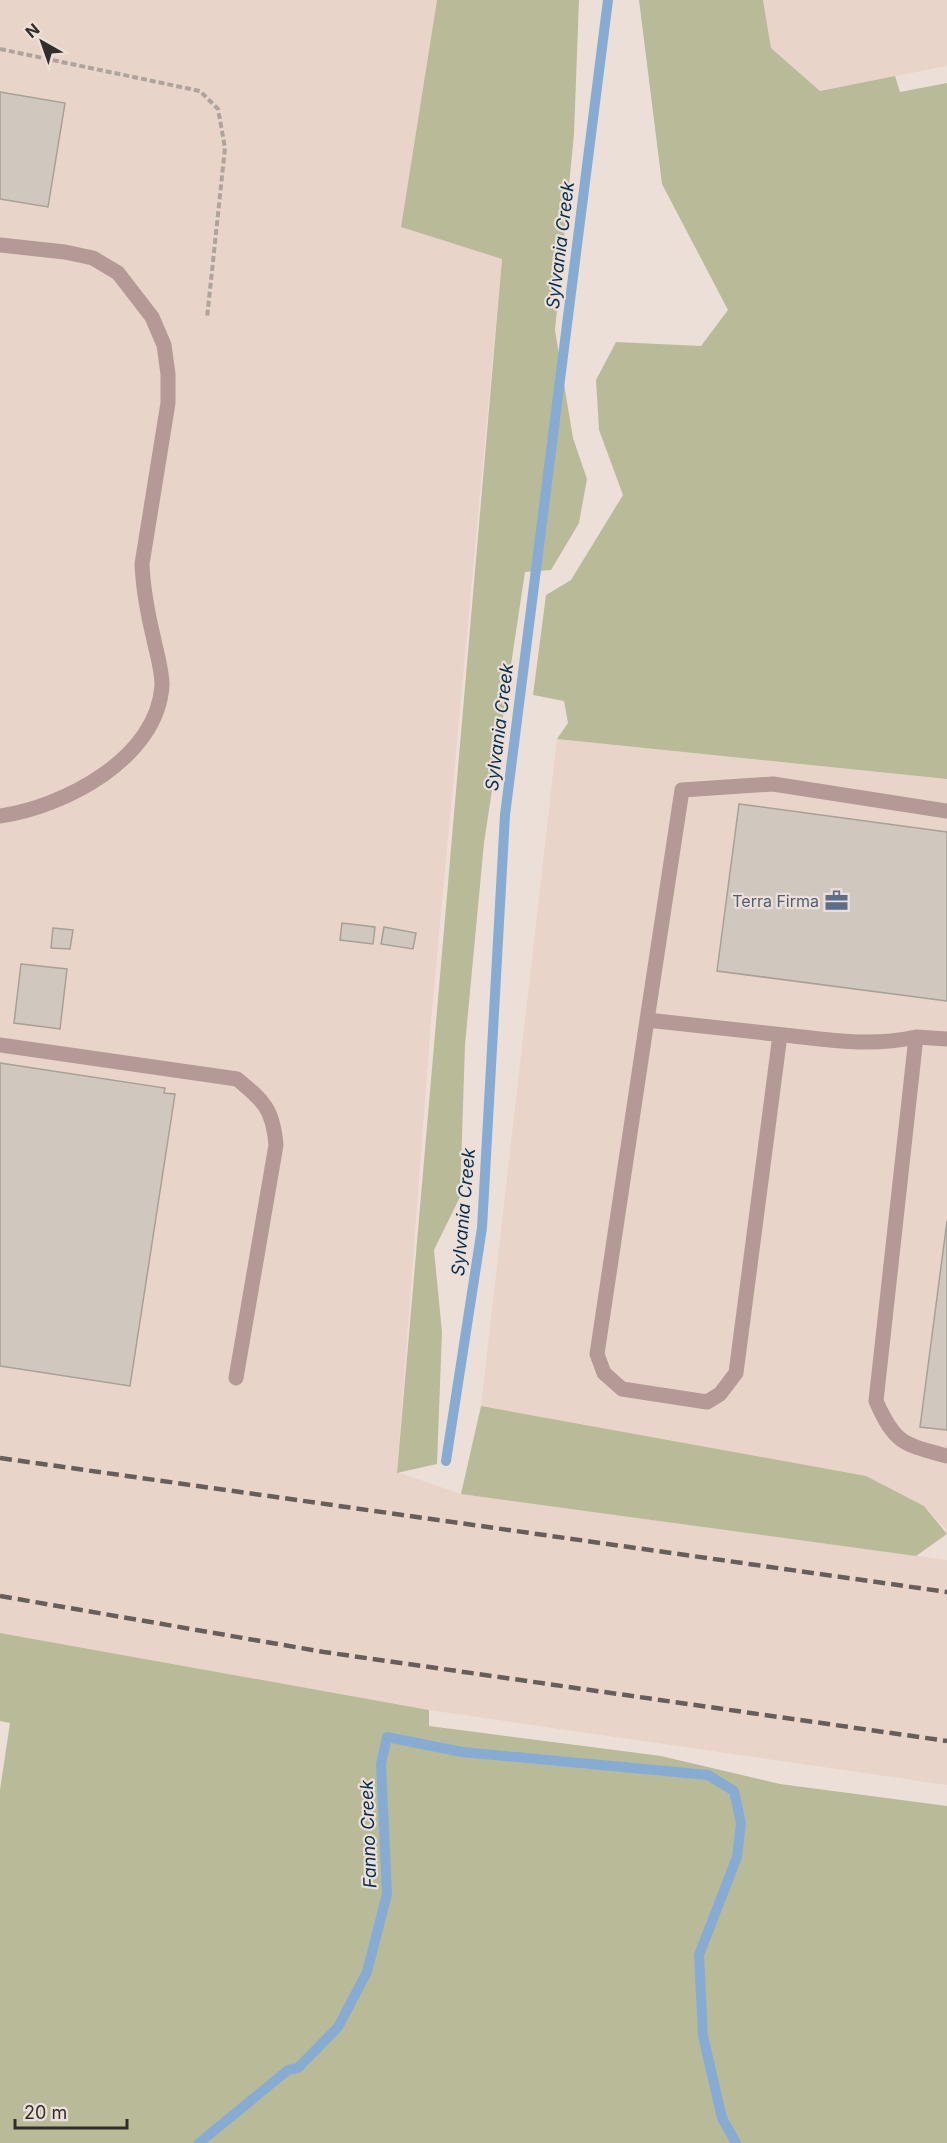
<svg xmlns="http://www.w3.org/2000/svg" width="947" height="2143" viewBox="0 0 947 2143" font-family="Inter,sans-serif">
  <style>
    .built { fill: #e9d4c9 }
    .green { fill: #b9bb98 }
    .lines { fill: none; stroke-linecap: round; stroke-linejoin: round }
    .stream { stroke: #86acd4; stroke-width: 10 }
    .building { fill: #d0c8be; stroke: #a7a096; stroke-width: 1.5 }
    .path { stroke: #aea49e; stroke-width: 4; stroke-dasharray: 6 3; stroke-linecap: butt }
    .minor { stroke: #b49996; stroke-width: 15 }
    .rail { stroke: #655e5a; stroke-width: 4.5; stroke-dasharray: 12 6; stroke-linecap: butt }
    .labels { text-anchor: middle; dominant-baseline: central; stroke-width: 4.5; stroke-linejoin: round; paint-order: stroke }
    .service-label { font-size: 16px; fill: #4e5e75; stroke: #ecdfd8; text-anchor: end }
    .water-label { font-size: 18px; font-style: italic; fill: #022d52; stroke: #ecdfd8 }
  </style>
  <rect width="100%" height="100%" fill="#ecdfd8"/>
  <path class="built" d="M0,0H437L401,227L502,258L431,1021L397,1472L461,1494L947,1560V1785L429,1710L0,1633Z
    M763,0H947V66L820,91L771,48Z
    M557,739L947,779V1531L924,1506L481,1406Z"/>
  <path class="green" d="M437,0H579L574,134L555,330L573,438L587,479L579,523L551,570L525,572L484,843L465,1045L460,1197L434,1250L442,1332L437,1464L397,1473L502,259L401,227Z
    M639,0H763L771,48L820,91L895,76L900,92L947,83V779L557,739L568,723L564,701L533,695L546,595L571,580L623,495L599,430L596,380L616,342L701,346L728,310L662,184Z
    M481,1406L866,1476L924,1506L947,1534L916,1556L461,1494Z
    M0,1633L429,1710V1726L661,1756L780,1784L947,1806V2143H0V1790L10,1723L0,1721Z"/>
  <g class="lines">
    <path class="stream" d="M446,1461L482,1228L505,815L608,0
      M199,2143L288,2070L298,2068L338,2027L367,1972L387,1894L381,1764L387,1737L462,1752L708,1775L734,1791L741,1823L737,1857L699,1955L703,2036L722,2118L736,2143"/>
  </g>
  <path class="building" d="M0,92L65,103L48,207L0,199Z
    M739,804L947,832V1001L717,971Z
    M342,923L375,927L373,944L340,940Z
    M384,927L416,933L413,949L381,944Z
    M53,928L73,930L70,949L51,948Z
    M21,964L67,969L60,1029L14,1023Z
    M0,1063L165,1088L164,1093L175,1094L130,1386L0,1366Z
    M947,1221V1430L920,1427Z"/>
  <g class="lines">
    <path class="path" d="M0,49L200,91L218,109L225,148L207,318"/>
    <path class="minor" d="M0,245L65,252L93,258L118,273L152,317L164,345L168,374V403L142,564C143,590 148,615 154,640C157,654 162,671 162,685C158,758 64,807 0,816
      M647,1020L682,790L773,784L947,811
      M780,1035L736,1373L720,1394L707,1402L622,1389L604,1373L597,1354L647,1020C692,1025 738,1030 784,1035C830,1040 870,1047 916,1037
      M947,1039L916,1037L876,1401C895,1444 903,1444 947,1456
      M0,1045L237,1079C264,1101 273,1109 276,1145L236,1378"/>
    <path class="rail" d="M0,1458L947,1592
      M0,1596L324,1652L947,1741"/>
  </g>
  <defs>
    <symbol id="office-bare" viewBox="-9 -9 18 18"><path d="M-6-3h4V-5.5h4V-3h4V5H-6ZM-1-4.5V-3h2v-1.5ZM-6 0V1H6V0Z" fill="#5c6f8a" stroke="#ecdfd8" stroke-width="2.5" paint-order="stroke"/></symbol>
  </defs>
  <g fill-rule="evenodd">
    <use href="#office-bare" x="820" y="884" width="33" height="33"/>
  </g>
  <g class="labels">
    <g class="service-label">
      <text x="819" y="901">Terra Firma</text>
    </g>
    <g class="water-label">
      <text transform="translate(560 245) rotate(-83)">Sylvania Creek</text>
      <text transform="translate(499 727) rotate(-83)">Sylvania Creek</text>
      <text transform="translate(463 1212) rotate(-85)">Sylvania Creek</text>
      <text transform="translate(368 1834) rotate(-92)">Fanno Creek</text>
    </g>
  </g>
  <g transform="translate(42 42) rotate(320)" stroke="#ecdfd8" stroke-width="4.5" paint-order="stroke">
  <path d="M0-4.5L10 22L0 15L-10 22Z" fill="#322d2a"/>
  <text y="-9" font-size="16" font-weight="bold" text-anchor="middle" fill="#322d2a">N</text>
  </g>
  <path d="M15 2119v9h112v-9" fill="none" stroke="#322d2a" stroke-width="3"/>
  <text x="24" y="2119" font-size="18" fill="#322d2a" stroke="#ecdfd8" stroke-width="4.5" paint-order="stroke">20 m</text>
</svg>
